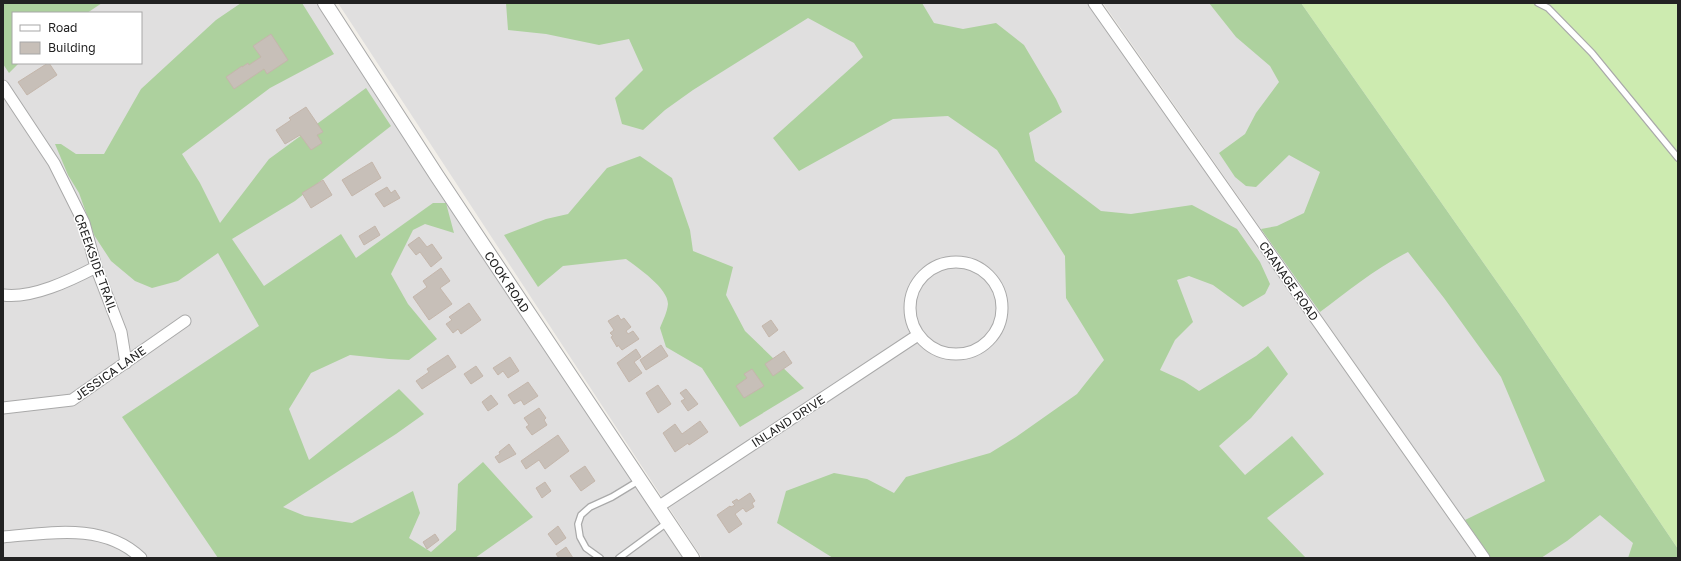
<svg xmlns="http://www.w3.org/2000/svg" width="1681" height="561" viewBox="0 0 1681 561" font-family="'Golos Text',sans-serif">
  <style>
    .residential { fill: #e0dfdf; fill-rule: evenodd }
    .grass { fill: #cdebb0 }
    .forest { fill: #add19e }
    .building { fill: #c7bfb8; stroke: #c4b6ab }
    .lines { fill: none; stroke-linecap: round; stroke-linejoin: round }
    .service-casing { stroke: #a9a9a9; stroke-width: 8 }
    .minor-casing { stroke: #a9a9a9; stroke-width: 13 }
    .tertiary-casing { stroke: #a9a9a9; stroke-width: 16 }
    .service { stroke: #fff; stroke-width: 5.5 }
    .minor { stroke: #fff; stroke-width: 11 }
    .tertiary { stroke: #fff; stroke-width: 14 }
    .labels { text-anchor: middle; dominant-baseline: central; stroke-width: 3; stroke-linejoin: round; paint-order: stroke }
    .street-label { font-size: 12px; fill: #222; stroke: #fff }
  </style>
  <rect width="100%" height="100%" fill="#f2efe9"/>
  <path class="residential" d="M3,3H319L686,558H3ZM13,13H141V63H13Z
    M338,3H1091L1482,558H702Z
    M1103,3H1301L1518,312L1678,549V558H1491Z"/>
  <path class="grass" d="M1301,3H1678V549L1518,312Z"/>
  <path class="forest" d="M3,3H102L87,13H13V63H19L9,73L3,64Z
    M241,3H302L334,54L270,88L182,154L200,183L220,223L269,159L366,88L391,126L295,201L232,239L264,286L341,234L356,258L433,203H446L454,233L425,224L413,230L391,274L408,304L437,339L409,360L389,359L350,355L311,373L289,409L309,460L399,389L424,414L396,434L283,507L305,516L352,523L413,491L420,513L409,538L431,552L456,530L458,484L483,462L533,517L475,558H218L122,417L259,326L218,253L178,281L152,288L135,281L111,261L94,235L79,193L68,175L55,144H61L76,154H104L141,89L216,20Z
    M506,3H922L934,23L963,29L996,23L1024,45L1056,99L1062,112L1029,133L1035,161L1101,211L1131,214L1192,205L1237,229L1260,262L1270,284L1265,294L1243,307L1213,285L1189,276L1177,280L1193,322L1175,340L1160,370L1184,381L1199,391L1256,356L1268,346L1288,374L1251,418L1219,446L1245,475L1292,436L1324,474L1267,518L1306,558H833L777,523L786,491L834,473L867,479L894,493L906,477L990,453L1016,437L1077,394L1104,360L1066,298L1065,256L997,150L948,116L893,119L799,171L773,138L863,57L854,43L808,18L693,90L665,110L643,130L622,124L615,98L643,70L629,39L599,45L546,34L508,30Z
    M1209,3H1301L1518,312L1678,549V558H1628L1633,543L1600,515L1567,541L1541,558H1491L1465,520L1545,481L1501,377L1444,298L1408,252C1376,268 1348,291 1320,312L1261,229L1277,226L1304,213L1320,172L1289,155L1256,187L1246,186L1235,177L1219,153L1245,134L1256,113L1279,82L1270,66L1236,37Z
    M640,156L672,178L690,230L693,251L733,267L726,295L745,331L804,388L740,427L702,368L666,347L660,328C663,320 667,313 668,304C668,288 638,268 626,259L563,266L538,287L504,235L546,219L568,214L607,168Z"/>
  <path class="building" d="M271,34L288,60L267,74L264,69L234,89L226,77L242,66V67L248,63L249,65L261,57L253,46Z
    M48,63H49L57,75L27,95L18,82Z
    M306,107L323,132L317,135L322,143L311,150L300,135L285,144L276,130L291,120L289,118Z
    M372,162L381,178L352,196L342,180Z
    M323,180L332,195L311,208L302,193Z
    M387,187L391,193L395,190L400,198L384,207L375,194Z
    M375,226L380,235L364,245L359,236Z
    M419,237L427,247L432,244L442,258L431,267L420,252L416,255L408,245Z
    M441,268L450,281L440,288L452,304L429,320L413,297L427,287L423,281Z
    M469,303L481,320L461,334L458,329L453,333L446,324L452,320L449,317Z
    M618,315L621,320L624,318L631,327L626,331L628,334L633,331L639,339L622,350L618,345L617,347L611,337L613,336L610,333L614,330L608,321Z
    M771,320L778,330L769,337L762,326Z
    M661,345L668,356L646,370L640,360Z
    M636,349L641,357L634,362L642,373L629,382L617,363Z
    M784,351L792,363L773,376L765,364Z
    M448,355L456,367L422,389L416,381L429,372L427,369Z
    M510,357L519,371L508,378L503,371L498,375L493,368Z
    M476,366L483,376L471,384L464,374Z
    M752,369L764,386L744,398L736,386L747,378L744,374Z
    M528,382L538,396L524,405L521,400L514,404L508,395Z
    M658,385L671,404L658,413L646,393Z
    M686,389L698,404L688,411L681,401L685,399L680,393Z
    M491,395L498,404L488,411L482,402Z
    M539,408L546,418L544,420L547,425L532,435L526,427L529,425L524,418Z
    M700,421L708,432L689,445L688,443L675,452L663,433L675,424L682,434Z
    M558,435L569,451L545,469L539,460L526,469L521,461Z
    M509,444L516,454L499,463L495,457L500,454L499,452Z
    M585,466L595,481L581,491L570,476Z
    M545,482L551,491L542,498L536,488Z
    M750,493L755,501L752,503L754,507L746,512L743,508L735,514L742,524L729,533L717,515L730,506L731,507L735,505L732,502L737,499L738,501Z
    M558,526L566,538L556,545L548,534Z
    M435,534L439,540L427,549L423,542Z
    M566,547L573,558H559L556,554Z"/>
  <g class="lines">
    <defs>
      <path id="service" d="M1538,3L1548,8L1592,53L1678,158
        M600,558L586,548L580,537L578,524L581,515L590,507L612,497L640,480
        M619,558L668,522"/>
      <path id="minor" d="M1094,3L1484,558
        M3,86L54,163L84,223L96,267L121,332L126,363
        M910 308a46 46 0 1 1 92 0a46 46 0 1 1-92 0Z
        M3,295C32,299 71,280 96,267
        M3,408L72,400L185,321
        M658,507L918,335
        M3,537C49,533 104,522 141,558"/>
      <g id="tertiary">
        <path id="s1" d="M325,3L437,176L692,558"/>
      </g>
    </defs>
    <use href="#service" class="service-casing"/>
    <use href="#minor" class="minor-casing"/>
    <use href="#tertiary" class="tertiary-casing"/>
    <use href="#service" class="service"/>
    <use href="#minor" class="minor"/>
    <use href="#tertiary" class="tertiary"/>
  </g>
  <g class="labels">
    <g class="street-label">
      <text transform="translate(96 263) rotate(70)">CREEKSIDE TRAIL</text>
      <text stroke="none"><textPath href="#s1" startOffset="333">COOK ROAD</textPath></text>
      <text transform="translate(1289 281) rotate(55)">CRANAGE ROAD</text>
      <text transform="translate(110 373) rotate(-35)">JESSICA LANE</text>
      <text transform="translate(788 421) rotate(-33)">INLAND DRIVE</text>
    </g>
  </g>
  <rect width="1681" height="561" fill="none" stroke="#222222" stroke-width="8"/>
  <rect x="12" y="12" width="130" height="52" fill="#ffffff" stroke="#a7a7a7"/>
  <rect x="20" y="25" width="20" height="6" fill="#ffffff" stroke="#a7a7a7"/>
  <text x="48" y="32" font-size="12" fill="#222222">Road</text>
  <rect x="20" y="42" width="20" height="12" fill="#c7bfb8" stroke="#a7a7a7"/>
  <text x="48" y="52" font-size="12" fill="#222222">Building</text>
</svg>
